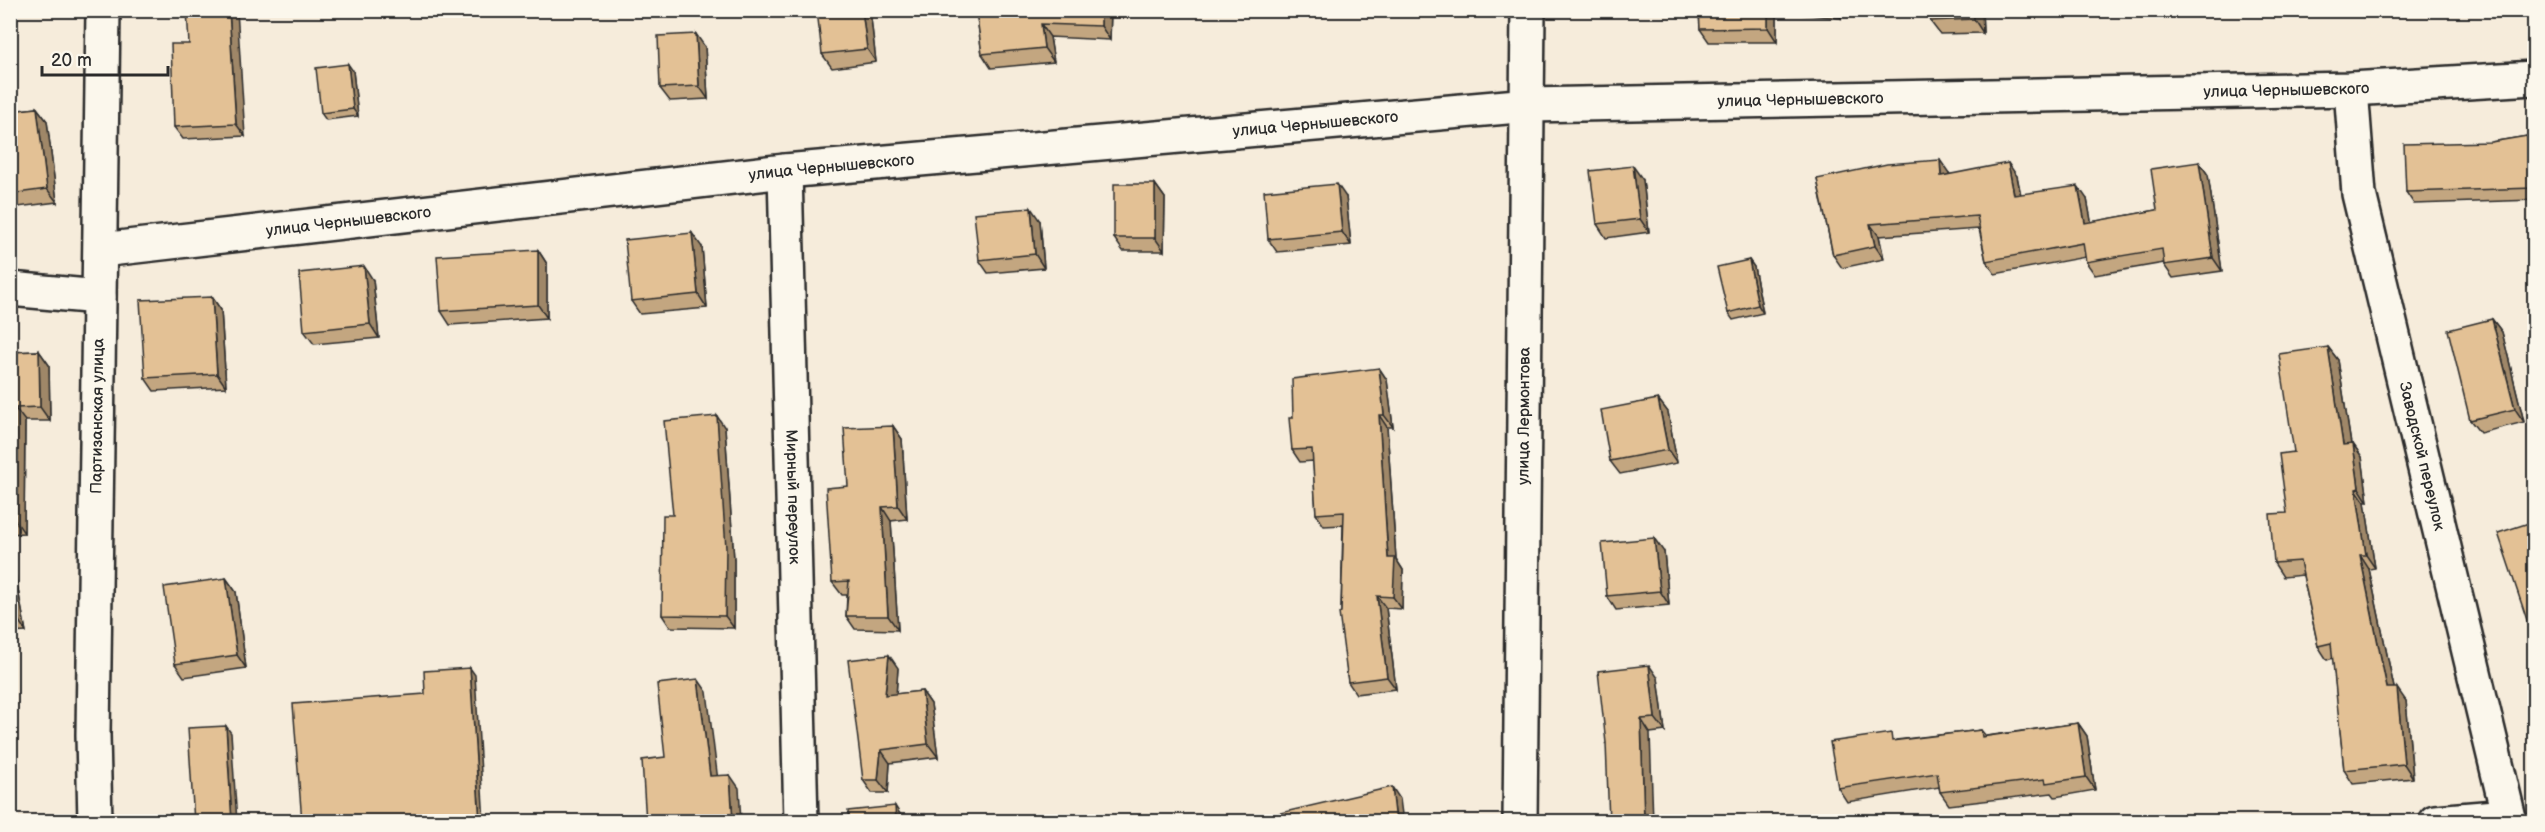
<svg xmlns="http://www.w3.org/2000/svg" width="2545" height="832" viewBox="0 0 2545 832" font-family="'Balsamiq Sans',sans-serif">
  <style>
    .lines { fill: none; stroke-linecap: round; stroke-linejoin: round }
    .minor-casing { stroke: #2b2b2b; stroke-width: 38 }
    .minor { stroke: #fbf7ec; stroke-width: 33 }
    .wall { fill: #c3a680; stroke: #2b2b2b; stroke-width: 1.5 }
    .shaded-wall { fill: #9f8768; stroke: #2b2b2b; stroke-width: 1.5 }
    .building { fill: #e3c195; stroke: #2b2b2b; stroke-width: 1.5 }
    .labels { text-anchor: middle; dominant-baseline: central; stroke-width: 6; stroke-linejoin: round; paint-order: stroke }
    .street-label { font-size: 16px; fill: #2b2b2b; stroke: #fbf7ec }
  </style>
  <rect width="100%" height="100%" fill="#f6ecdb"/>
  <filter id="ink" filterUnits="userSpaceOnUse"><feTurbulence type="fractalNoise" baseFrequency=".0167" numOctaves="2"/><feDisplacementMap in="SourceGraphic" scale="12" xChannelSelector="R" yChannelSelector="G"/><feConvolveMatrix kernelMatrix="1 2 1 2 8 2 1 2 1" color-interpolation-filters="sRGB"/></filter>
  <g filter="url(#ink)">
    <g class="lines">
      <defs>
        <g id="minor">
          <path id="s1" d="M2351,89L2359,194L2510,822"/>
          <path id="s2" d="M785,171L801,822"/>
          <path id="s3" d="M101,250L785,171L1529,105L2351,89L2534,78"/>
          <path d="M10,289L99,297"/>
          <path id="s4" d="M95,822L93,735L103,10"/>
          <path id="s5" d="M1520,822L1528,10"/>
          <path d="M2435,822L2508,816"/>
        </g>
      </defs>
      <use href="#minor" class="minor-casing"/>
      <use href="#minor" class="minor"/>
    </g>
    <path class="wall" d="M870,10L876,62L832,68L822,54Z
      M976,10H1111L1110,40L1050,37L1054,62L991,68L982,54Z
      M1699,10H1842L1841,18L1777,12V42H1709L1700,29Z
      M1930,10H1982L1983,33L1940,34L1930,21Z
      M189,44L245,136L183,139L174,127Z
      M705,47L708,99L670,101L660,88Z
      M353,71L358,116L326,120L321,113Z
      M37,108L47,121L57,202L10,208V111Z
      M2527,136L2535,147V200L2414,204L2406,192L2491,142Z
      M2199,162L2208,175L2222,271L2173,278L2164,265V263L2095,275L2086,262L2085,257L1995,274L1986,261L1979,229L1879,236L1884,259L1842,268L1833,255L1817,179L1949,173V174L2017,176L2021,195L2087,199L2091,222L2157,210Z
      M1643,180L1649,232L1606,238L1597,224Z
      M1155,184L1165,198L1164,251H1123L1114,238Z
      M1346,197L1351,245L1277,252L1268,239Z
      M1040,221L1044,268L988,273L979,260Z
      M702,247L707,308L640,314L631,301Z
      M538,250L547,264V318L450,325L441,311Z
      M1749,260L1754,267L1763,313L1733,320L1728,313Z
      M373,280L379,338L314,344L304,331Z
      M212,297L221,310L226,387L154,391L145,378Z
      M2492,319L2502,332L2524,422L2480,433L2470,420Z
      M2328,347L2338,360L2351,444H2353L2362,457L2368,502H2365L2375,568L2369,569L2394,688L2406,701L2413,778L2353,784L2344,770L2333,658L2327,660L2318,646L2303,575L2283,577L2274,563L2287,513L2294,452Z
      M39,351L49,365L50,421H25L24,533L10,534V352Z
      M1379,368L1387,380L1393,427H1387L1396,559L1403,570L1402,609L1386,608L1396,689L1356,694L1348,682L1341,612L1343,525L1324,526L1316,514L1313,461L1300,462L1292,450L1293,418Z
      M1658,399L1668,412L1677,463L1620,474L1610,461Z
      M893,426L902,439L907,519L891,521L898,630L855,629L846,616L847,595H842L832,582L848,486Z
      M725,428L734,560V628L670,627L662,615L673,515Z
      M2535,521V634L2529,626Z
      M10,547L26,632L10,633Z
      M1664,552L1669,605L1616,610L1607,596Z
      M226,578L236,592L246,668L184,677L175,664Z
      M898,668L896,694L922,691L931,704L938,757L890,763L888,793H872L863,780Z
      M1658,678L1665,731L1650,733L1606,743Z
      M2078,723L2087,736L2095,790L2055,797L2052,793L1949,805L1940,792L1939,787L1847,802L1838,788L1896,740L1981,730L1986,736Z"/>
    <path class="shaded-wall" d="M229,10H237L245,136L236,124Z
      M862,10H870L876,62L867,49Z
      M1101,10H1111L1110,40L1101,26Z
      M1768,10H1776L1777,12V42L1768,28Z
      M1836,10H1842L1841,18Z
      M1973,10H1982L1983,33L1974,19Z
      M1041,24L1050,37L1054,62L1044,48Z
      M696,34L705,47L708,99L699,86Z
      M348,64L353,71L358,116L353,109Z
      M37,108L47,121L57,202L47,189Z
      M2527,136L2535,147V188Z
      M1940,160L1949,173L1950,189L1941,176Z
      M2199,162L2208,175L2222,271L2213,258Z
      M2008,163L2017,176L2023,208L2014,195Z
      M1633,166L1643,180L1649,232L1640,219Z
      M1155,184L1165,198L1164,251L1155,238Z
      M1337,184L1346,197L1351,245L1342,232Z
      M2078,186L2087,199L2094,236L2085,223Z
      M1031,208L1040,221L1044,268L1035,254Z
      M1870,224L1879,236L1884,259L1875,246Z
      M692,233L702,247L707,308L698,294Z
      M538,250L547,264V318L538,305Z
      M1749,260L1754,267L1763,313L1758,305Z
      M364,266L373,280L379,338L370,324Z
      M212,297L221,310L226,387L217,374Z
      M2492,319L2502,332L2524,422L2515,409Z
      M2328,347L2338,360L2353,458L2343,445Z
      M39,351L49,365L50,421L40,407Z
      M1379,368L1387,380L1393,427L1384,415Z
      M1658,399L1668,412L1677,463L1668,450Z
      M15,408L25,421L24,533L15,520Z
      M1379,415L1387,427L1396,559L1403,570L1402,609L1393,597L1388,558Z
      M717,416L725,428L734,560V628L725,616Z
      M893,426L902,439L907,519L898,506Z
      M2353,444L2362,457L2368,502L2359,488Z
      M2356,489L2365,502L2375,568L2366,555Z
      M882,507L891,521L898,630L888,616Z
      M1654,538L1664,552L1669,605L1660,591Z
      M10,547L26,632L17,618L10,583Z
      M2360,555L2369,569L2397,702L2387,688Z
      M226,578L236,592L246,668L237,655Z
      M1377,596L1386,608L1396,689L1387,677Z
      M889,655L898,668L895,709L885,695Z
      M1649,665L1658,678L1665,731L1655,718Z
      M470,668L475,675L484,822H480Z
      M698,679L707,692L719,789L710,776Z
      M2397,688L2406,701L2413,778L2404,764Z
      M922,691L931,704L938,757L928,744Z
      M1641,719L1650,733L1653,822H1644Z
      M2078,723L2087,736L2095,790L2086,777Z
      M226,726L231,733L237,822H232Z
      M881,750L890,763L888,793L878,780Z
      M730,775L739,788L741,822H733Z
      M1392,787L1400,799L1403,822H1396Z
      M895,806L904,820L905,822H896Z"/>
    <path class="building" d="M187,10H229L236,124L174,127L171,44H189Z
      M817,10H862L867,49L822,54Z
      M976,10H1101V26L1041,24L1044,48L982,54Z
      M1699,10H1768V28L1700,29Z
      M1930,10H1973L1974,19L1930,21Z
      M696,34L699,86L660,88L658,36Z
      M348,64L353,109L321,113L316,68Z
      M37,108L47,189L10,194V111Z
      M2527,136L2534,188L2406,192L2404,144L2491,142Z
      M1940,160L1941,176L2008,163L2014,195L2078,186L2085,223L2157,210L2151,169L2199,162L2213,258L2164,265L2162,249L2086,262L2083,243L1986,261L1977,216L1870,224L1875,246L1833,255L1817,179L1887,164Z
      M1633,166L1640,219L1597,224L1590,171Z
      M1114,184H1155V238H1114Z
      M1337,184L1342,232L1268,239L1264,191Z
      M1031,208L1035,254L979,260L974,213Z
      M692,233L698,294L631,301L625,240Z
      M538,250V305L441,311L437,256Z
      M1749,260L1758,305L1728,313L1717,267Z
      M364,266L370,324L304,331L299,273Z
      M212,297L217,374L145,378L140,300Z
      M2492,319L2515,409L2470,420L2448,330Z
      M2328,347L2343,445L2353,444L2359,488L2356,489L2366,555H2360L2387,688H2397L2404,764L2344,770L2331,643L2318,646L2300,561L2274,563L2270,514L2287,513L2279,454L2294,452L2279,354Z
      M39,351L40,407L15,408V520H10V352Z
      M1379,368L1384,415H1379L1388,558H1395L1393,597L1377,596L1387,677L1348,682L1339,613L1341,612L1344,512L1316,514L1312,449L1292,450L1289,418H1293L1292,379Z
      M1658,399L1668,450L1610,461L1601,410Z
      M717,416L726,548L725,616L662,615L663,515H673L664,421Z
      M893,426L898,506L882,507L888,616H846L849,581L832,582L826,488L848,486L844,428Z
      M2535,521V624L2529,626L2498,533Z
      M1654,538L1660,591L1607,596L1602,543Z
      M226,578L237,655L175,664L164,587Z
      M10,583L17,618L10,619Z
      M889,655L885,695L922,691L928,744L881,750L878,780H863L848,660Z
      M1649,665L1655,718L1641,719L1644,822H1609L1606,743L1598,671Z
      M470,668L480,822H302L293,704L425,694L424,671Z
      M698,679L710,776L730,775L733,822H646L642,760L665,757L657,684Z
      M2078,723L2086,777L2046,783L2045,779L1940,792L1937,773L1838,788L1830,742L1891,733L1892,741L1981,730L1982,737Z
      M226,726L232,822H194L188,728Z
      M1392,787L1396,822H1278L1276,814Z
      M895,806L896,822H849L848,811Z"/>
  </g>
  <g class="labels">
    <g class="street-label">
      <text stroke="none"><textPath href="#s3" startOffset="2193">улица Чернышевского</textPath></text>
      <text stroke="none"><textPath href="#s3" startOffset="1707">улица Чернышевского</textPath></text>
      <text stroke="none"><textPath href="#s3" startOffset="1221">улица Чернышевского</textPath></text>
      <text stroke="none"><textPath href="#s3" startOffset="735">улица Чернышевского</textPath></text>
      <text stroke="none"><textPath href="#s3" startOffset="249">улица Чернышевского</textPath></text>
      <text stroke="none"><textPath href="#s4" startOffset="406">Партизанская улица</textPath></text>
      <text stroke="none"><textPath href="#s5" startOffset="406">улица Лермонтова</textPath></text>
      <text stroke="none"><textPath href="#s1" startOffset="375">Заводской переулок</textPath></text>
      <text stroke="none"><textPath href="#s2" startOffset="326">Мирный переулок</textPath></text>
    </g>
  </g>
  <rect width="2545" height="832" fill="none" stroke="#fbf7ec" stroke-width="36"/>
  <rect x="18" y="18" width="2509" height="796" fill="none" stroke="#2b2b2b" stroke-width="2" filter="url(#ink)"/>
  <path d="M42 66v9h126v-9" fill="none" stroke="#2b2b2b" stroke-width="3"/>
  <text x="51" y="66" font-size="18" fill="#2b2b2b" stroke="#fbf7ec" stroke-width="4.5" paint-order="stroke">20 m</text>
</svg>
